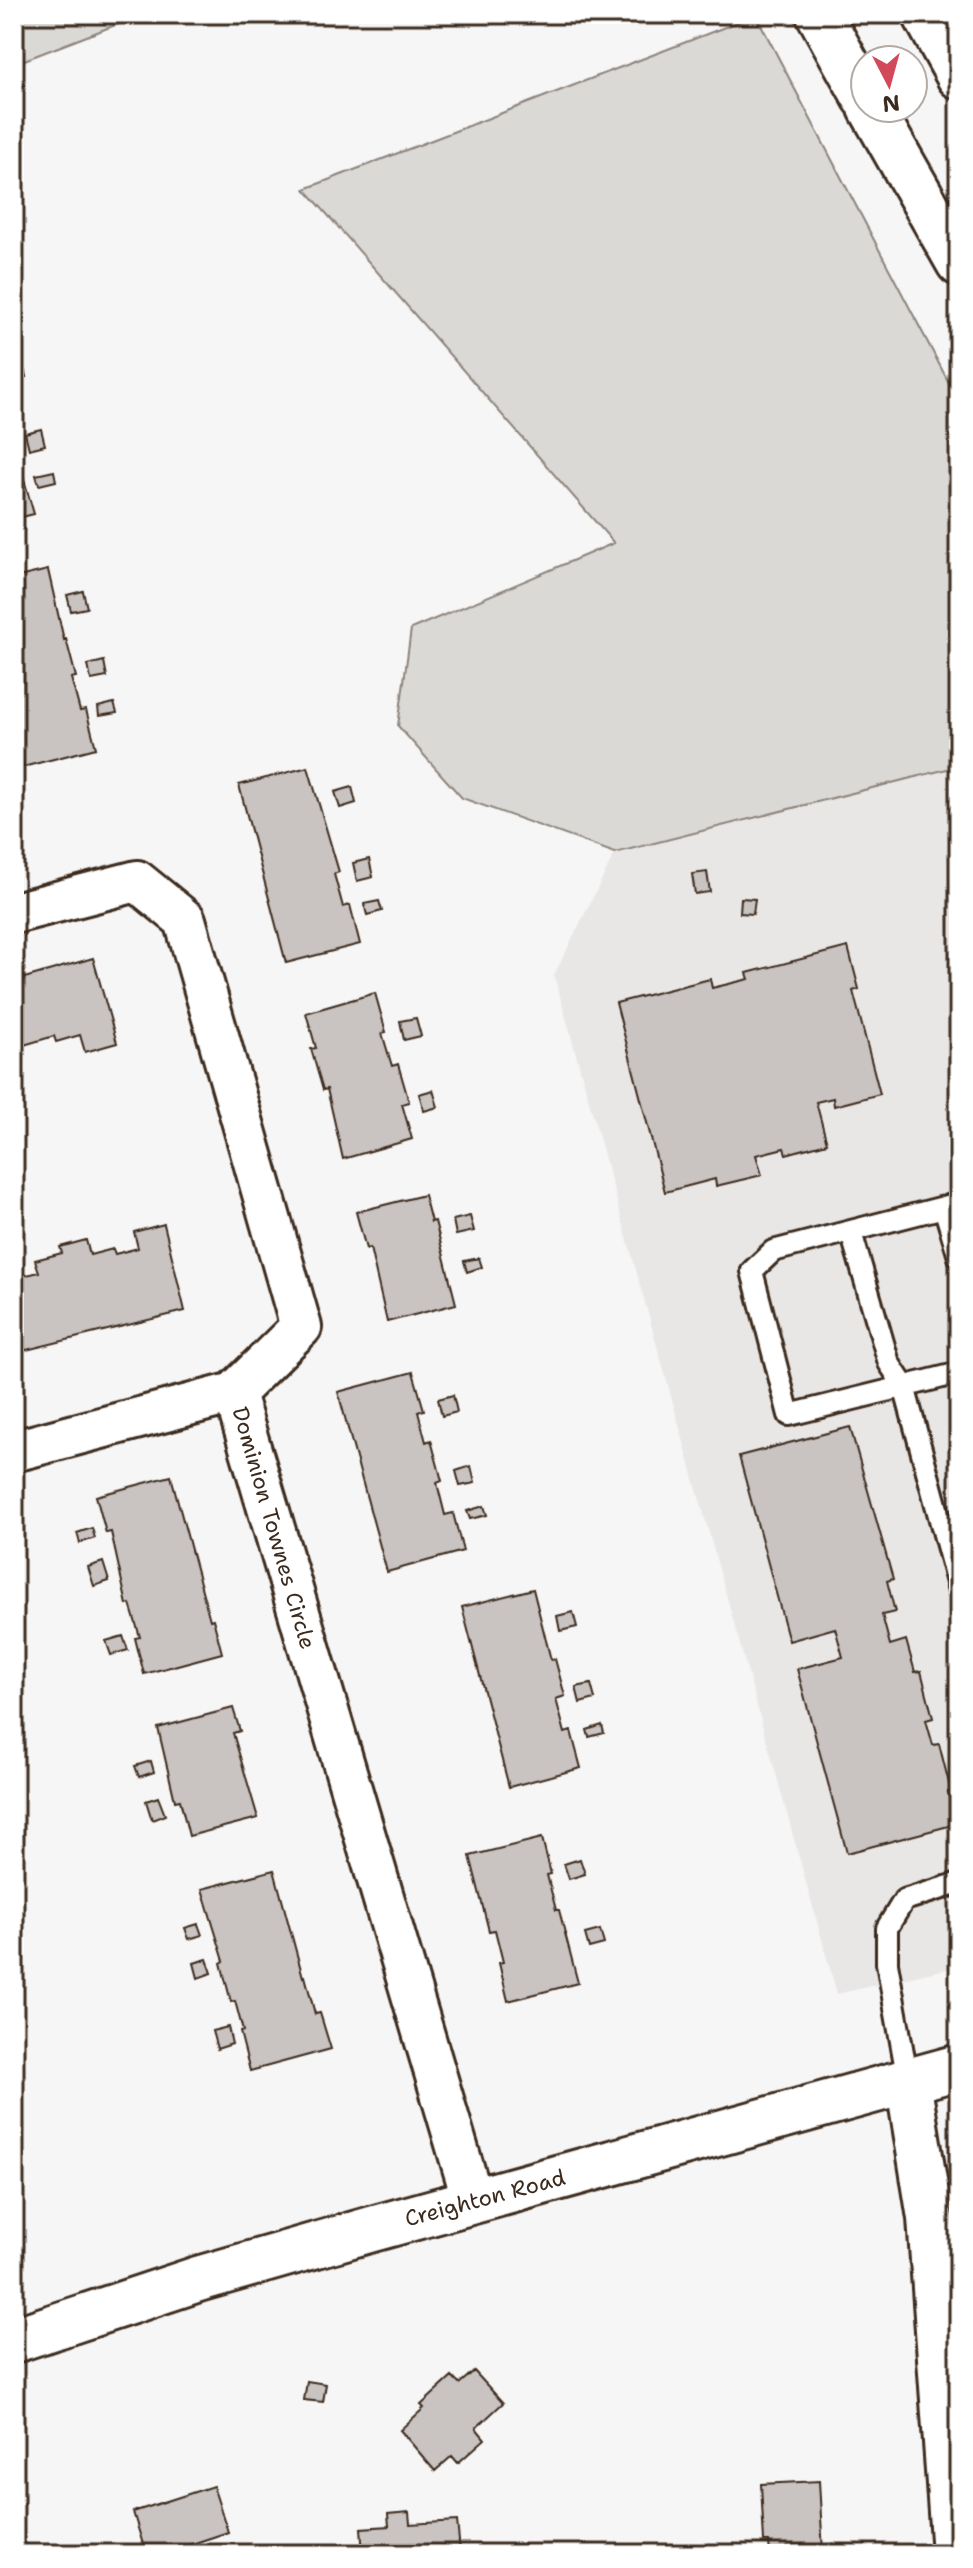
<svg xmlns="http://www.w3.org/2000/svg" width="973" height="2568" viewBox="0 0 973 2568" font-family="'Shantell Sans',sans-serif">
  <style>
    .built { fill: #e9e7e6 }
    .green { fill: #dbd9d6; stroke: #8b827a; stroke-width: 2 }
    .building { fill: #c9c3c1; stroke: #3b2a1e; stroke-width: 2 }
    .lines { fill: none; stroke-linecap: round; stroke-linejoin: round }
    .service-casing { stroke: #3b2a1e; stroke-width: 26 }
    .minor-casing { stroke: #3b2a1e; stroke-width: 46 }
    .tertiary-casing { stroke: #3b2a1e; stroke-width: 50 }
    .secondary-casing { stroke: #3b2a1e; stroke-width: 50 }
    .primary-casing { stroke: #3b2a1e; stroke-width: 50 }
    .service { stroke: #fff; stroke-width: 20 }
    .minor { stroke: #fff; stroke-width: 40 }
    .tertiary { stroke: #fff; stroke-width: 44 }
    .secondary { stroke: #fff; stroke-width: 44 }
    .primary { stroke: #fff; stroke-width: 44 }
    .labels { text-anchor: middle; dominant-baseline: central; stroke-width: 6; stroke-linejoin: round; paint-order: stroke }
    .street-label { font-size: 22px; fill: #3b2a1e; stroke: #fff }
  </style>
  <rect width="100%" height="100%" fill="#f7f6f6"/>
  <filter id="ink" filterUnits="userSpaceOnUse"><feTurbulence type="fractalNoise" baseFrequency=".0125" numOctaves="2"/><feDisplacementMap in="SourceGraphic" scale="16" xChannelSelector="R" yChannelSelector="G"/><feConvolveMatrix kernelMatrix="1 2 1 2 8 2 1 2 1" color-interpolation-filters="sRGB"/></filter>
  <g filter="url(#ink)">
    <path class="built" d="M959,766V1966L837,1994L554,975L615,853Z"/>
    <path class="green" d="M14,14H144L14,64Z
      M756,15L959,402V766L615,853L462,798L398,726L411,629L614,543L305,189Z"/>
    <path class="building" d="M22,360L26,377L14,380V362Z
      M41,429L45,445L29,449L25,433Z
      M14,455L20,477L23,476L34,514L14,519Z
      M54,471L56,481L39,485L36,475Z
      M48,570L64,640L66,639L76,677L71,678L80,711L86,710L96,748L23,767L14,729V578Z
      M83,591L87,608L71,611L67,595Z
      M104,661L107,677L91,680L88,665Z
      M114,703L117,713L99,716L98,707Z
      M308,767L339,872L334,874L343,907L350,905L360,944L286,963L239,785Z
      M352,787L356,803L340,808L335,792Z
      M369,859L373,877L357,881L353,863Z
      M707,872L710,892L695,894L692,874Z
      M741,898L755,899L753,914L740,913Z
      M379,901L382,911L367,915L364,904Z
      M848,947L859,989L853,991L880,1094L834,1106L833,1098L816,1102L827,1143L786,1154L784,1148L756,1155L762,1175L716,1186L715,1179L665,1192L616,1003L710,979L712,988L749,979L747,973Z
      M93,958L117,1043L85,1052L80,1035L56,1042L54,1036L14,1048V981Z
      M375,993L386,1032L382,1033L392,1066L398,1064L409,1102L402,1104L412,1139L343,1159L327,1089L323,1090L311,1049L316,1048L306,1013Z
      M416,1018L421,1036L404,1040L400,1021Z
      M433,1090L438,1107L424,1111L419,1094Z
      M424,1195L431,1222L435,1221L456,1304L387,1322L370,1248L366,1249L356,1212Z
      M470,1216L474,1231L456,1235L453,1220Z
      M164,1224L185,1311L14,1353V1278L39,1272L35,1260L62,1253L60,1247L86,1240L90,1255L113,1249L115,1254L138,1248L134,1232Z
      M479,1258L482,1267L467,1272L464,1261Z
      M413,1372L424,1410L418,1412L426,1442L431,1440L442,1481L437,1483L445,1515L453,1513L463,1551L387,1572L338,1392Z
      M453,1395L457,1412L442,1416L438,1399Z
      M850,1427L893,1579L887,1581L895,1612L882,1615L890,1645L906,1640L915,1672L921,1671L933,1718L926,1720L933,1745L939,1744L951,1791L948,1792L956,1824L847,1853L797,1669L843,1657L835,1628L789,1641L739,1456Z
      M471,1466L475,1483L460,1486L456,1471Z
      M171,1476L210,1620L213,1619L222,1653L144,1674L135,1638L140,1637L130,1604L127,1605L111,1532L106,1533L96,1496Z
      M484,1506L487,1515L470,1519L467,1511Z
      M92,1528L95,1538L80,1543L77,1533Z
      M103,1562L109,1581L94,1586L88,1567Z
      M533,1589L551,1660L555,1659L565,1696L556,1699L565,1733L571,1731L581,1768L509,1787L462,1607Z
      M573,1612L577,1627L560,1631L557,1616Z
      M123,1636L128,1650L111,1655L106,1641Z
      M591,1684L595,1699L580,1703L576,1687Z
      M233,1708L240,1731L233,1733L258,1818L189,1836L180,1800L175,1801L158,1728Z
      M602,1725L604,1733L589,1737L587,1730Z
      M151,1761L154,1772L139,1777L135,1766Z
      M158,1797L165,1815L152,1820L146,1801Z
      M542,1838L551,1874L547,1875L556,1910H559L578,1983L508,2001L499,1963L503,1962L495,1930L489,1931L470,1856Z
      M580,1859L585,1874L569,1879L564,1864Z
      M274,1870L303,1977L305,1976L315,2014L320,2013L331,2049L250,2071L240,2032L243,2031L235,2001L231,2002L221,1963L224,1961L202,1889Z
      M198,1924L202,1935L189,1939L185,1928Z
      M600,1930L604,1944L589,1948L585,1934Z
      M207,1959L212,1973L198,1978L194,1963Z
      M228,2027L232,2044L217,2049L212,2031Z
      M474,2371L503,2403L476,2428L485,2439L458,2463L452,2456L435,2471L400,2430L424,2408L421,2405L452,2377L459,2384Z
      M307,2381L326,2384L323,2402L304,2400Z
      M819,2481L823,2553L770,2554L769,2542H764L761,2484Z
      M213,2486L228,2532L162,2554H146L133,2512Z
      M409,2512L410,2524L457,2521L460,2551L439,2554H363L361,2528L389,2526L388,2514Z"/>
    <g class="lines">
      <defs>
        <path id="service" d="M959,1203L944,1207L959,1257
          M944,1207L773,1251L752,1271L789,1415L959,1373
          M851,1232L889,1363L904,1386L959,1590
          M908,2081L887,1963V1928L904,1900L959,1883"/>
        <path id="minor" d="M14,913L137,881L185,920L301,1327L234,1393L473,2201
          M14,1451L234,1393"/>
        <path id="tertiary" d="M908,2081L930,2218L954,2554"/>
        <path id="secondary" d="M14,2340L198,2279L372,2229L959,2067"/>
        <path id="primary" d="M819,14L865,97
          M925,14L959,76
          M871,108L959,263"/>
      </defs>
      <use href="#service" class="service-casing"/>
      <use href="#minor" class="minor-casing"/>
      <use href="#tertiary" class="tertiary-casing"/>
      <use href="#secondary" class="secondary-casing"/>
      <use href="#primary" class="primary-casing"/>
      <use href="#service" class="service"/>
      <use href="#minor" class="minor"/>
      <use href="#tertiary" class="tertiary"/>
      <use href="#secondary" class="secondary"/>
      <use href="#primary" class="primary"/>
    </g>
  </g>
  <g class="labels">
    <g class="street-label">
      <text transform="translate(274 1528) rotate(74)">Dominion Townes Circle</text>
      <text transform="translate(485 2198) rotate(-15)">Creighton Road</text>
    </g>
  </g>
  <rect width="973" height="2568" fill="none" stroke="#fff" stroke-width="48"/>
  <rect x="24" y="24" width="925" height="2520" fill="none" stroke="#3b2a1e" stroke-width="3" filter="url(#ink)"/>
  <g transform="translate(889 84) rotate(174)"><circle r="38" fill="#ffffff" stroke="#b1aaa5" stroke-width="2"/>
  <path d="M0-6L14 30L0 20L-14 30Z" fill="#d1495b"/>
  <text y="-12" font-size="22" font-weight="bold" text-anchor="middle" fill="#3b2a1e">N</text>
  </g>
</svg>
